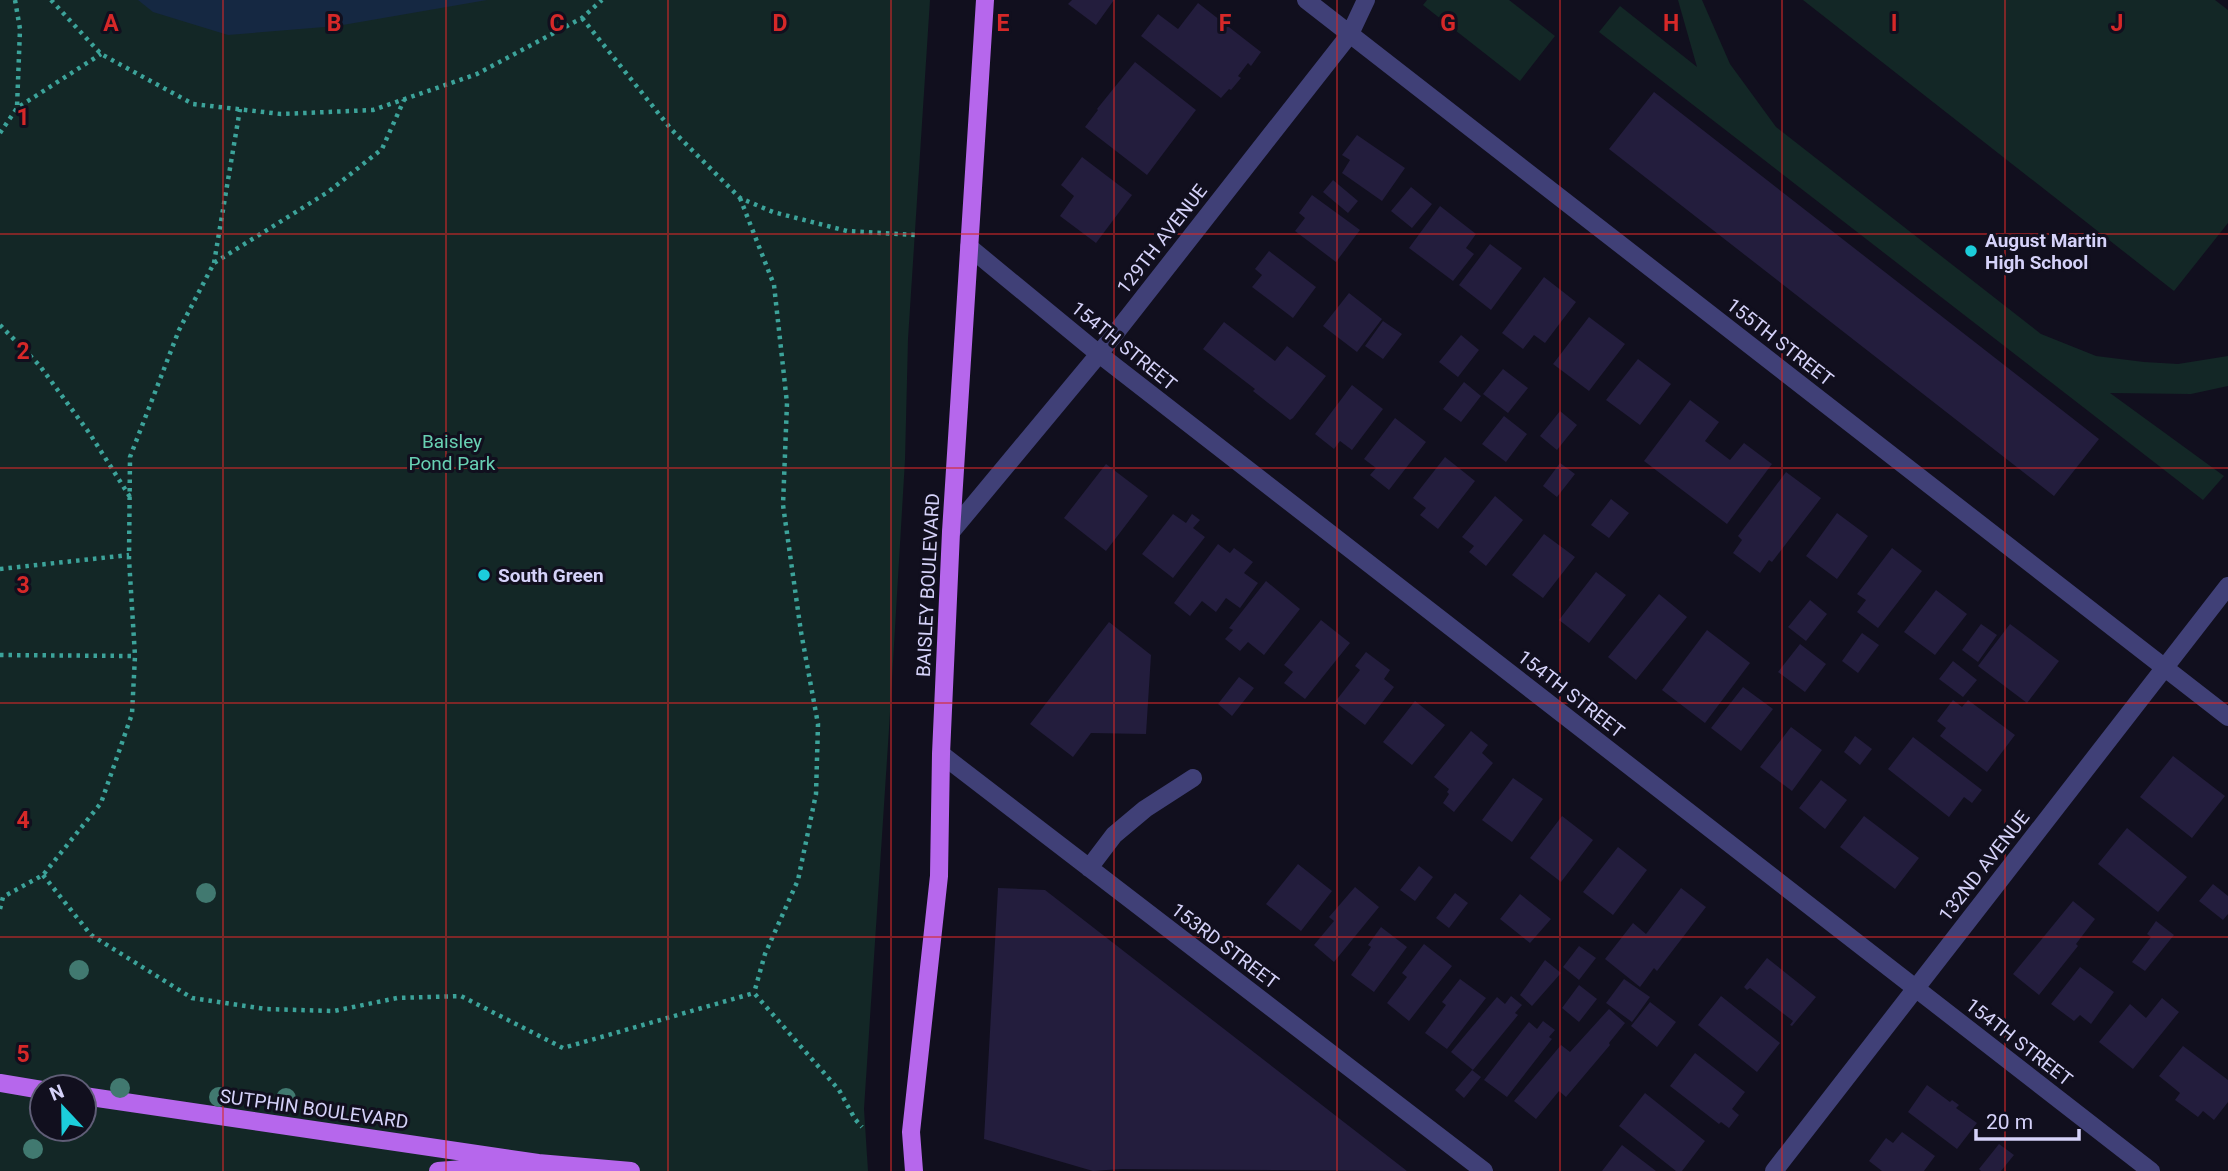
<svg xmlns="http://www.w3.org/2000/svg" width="2228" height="1171" viewBox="0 0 2228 1171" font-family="Roboto,sans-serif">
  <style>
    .green { fill: #132726; fill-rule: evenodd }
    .water { fill: #152842 }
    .building { fill: #231d3d }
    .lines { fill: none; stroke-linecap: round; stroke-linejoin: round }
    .path { stroke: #3ca39a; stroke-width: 4.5; stroke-dasharray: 3.5 5; stroke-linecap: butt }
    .minor { stroke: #404077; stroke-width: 18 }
    .major { stroke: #b667ec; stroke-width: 18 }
    .tree { fill: #417970 }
    .grid { fill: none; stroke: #d62828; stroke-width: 2; stroke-opacity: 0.55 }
    .poi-dot { fill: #1ccddb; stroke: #110f1e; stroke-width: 2.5 }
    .labels { text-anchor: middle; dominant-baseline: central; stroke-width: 6; stroke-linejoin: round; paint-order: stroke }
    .street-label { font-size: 19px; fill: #d5d2f9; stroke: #110f1e }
    .poi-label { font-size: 19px; font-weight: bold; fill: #d5d2f9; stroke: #110f1e; text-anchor: start }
    .park-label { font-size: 19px; fill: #68d0b3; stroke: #110f1e }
    .grid-label { font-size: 23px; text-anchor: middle; font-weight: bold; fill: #d62828; stroke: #110f1e; stroke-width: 6; stroke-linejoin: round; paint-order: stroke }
  </style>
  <rect width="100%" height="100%" fill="#110f1e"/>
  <path class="green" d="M0,0H930L908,339L905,460L889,729L864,1109L868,1171H0ZM42,1087H84V1129H42Z
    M1427,0H1509L1555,36L1520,81L1423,5Z
    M1678,0H1702L1730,64L1776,127L2041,334L2096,356L2144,362L2178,364L2228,356V386L2191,394L2110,393L2224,476L2203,500L1599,32L1620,6L1697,67Z
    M1803,0H2215L2228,10V223L2174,291Z"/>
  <path class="water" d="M138,0H487L337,26L228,35L153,12Z"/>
  <path class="building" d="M1072,0H1114L1096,25L1068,4Z
    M1198,3L1261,52L1251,66L1248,63L1238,76L1241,78L1231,90L1229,89L1221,98L1141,36L1158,14L1178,29Z
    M1135,62L1196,110L1147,175L1085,127L1098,110L1097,109Z
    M1654,92L2099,439L2054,496L1609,149Z
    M1357,135L1405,168L1382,201L1342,173L1350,160L1342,155Z
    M1082,157L1132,195L1096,243L1060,216L1074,196L1061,185Z
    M1333,180L1358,201L1348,213L1323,192Z
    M1411,187L1432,204L1412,228L1391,211Z
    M1312,195L1360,230L1336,262L1295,231L1305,218L1299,213Z
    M1440,206L1476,234L1466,248L1474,254L1453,281L1409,248Z
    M1490,244L1522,268L1491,310L1459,285Z
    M1269,251L1316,287L1293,318L1252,287L1262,275L1255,269Z
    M1544,277L1576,302L1545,343L1534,335L1523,349L1502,333Z
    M1349,293L1382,319L1357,352L1323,326Z
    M1589,317L1625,344L1589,391L1553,364Z
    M1383,321L1402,334L1383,359L1365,346Z
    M1224,322L1275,361L1287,346L1326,376L1293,418L1290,420L1253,391L1255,389L1203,349Z
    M1461,335L1479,350L1458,377L1439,362Z
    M1638,359L1671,384L1640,425L1606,400Z
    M1503,369L1528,388L1508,413L1483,394Z
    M1464,382L1481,396L1461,422L1443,409Z
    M1352,385L1383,409L1352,450L1340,441L1334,449L1315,434Z
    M1690,400L1719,422L1705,441L1730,460L1744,443L1772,464L1727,524L1644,461Z
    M1560,411L1577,425L1557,450L1540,436Z
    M1504,416L1527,434L1506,462L1482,444Z
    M1395,418L1426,442L1389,490L1370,475L1376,468L1364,459Z
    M1445,457L1475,481L1438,529L1420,515L1426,508L1413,498Z
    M1560,463L1575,474L1557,497L1543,486Z
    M1106,464L1148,496L1106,551L1064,518Z
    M1786,472L1821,498L1772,562L1769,560L1760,573L1733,553L1742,540L1738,536Z
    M1495,496L1523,520L1486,566L1469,552L1474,546L1462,537Z
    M1611,499L1629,513L1609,538L1591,525Z
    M1837,513L1868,536L1837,579L1806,556Z
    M1173,514L1186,523L1192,514L1200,520L1193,528L1205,537L1173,578L1142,554Z
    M1544,534L1575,557L1543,598L1512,575Z
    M1218,544L1230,553L1234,548L1253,562L1244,573L1258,583L1240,608L1226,598L1216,612L1202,601L1190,616L1174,603Z
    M1892,548L1922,571L1878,628L1857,612L1866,600L1857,594Z
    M1596,572L1626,595L1589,643L1559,620Z
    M1266,581L1300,609L1264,655L1248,642L1240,651L1225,639L1233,630L1229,628Z
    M1936,590L1967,614L1935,655L1904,632Z
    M1659,594L1687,617L1636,680L1608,657Z
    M1810,600L1827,614L1806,641L1788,627Z
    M1321,620L1350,643L1305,699L1284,683L1293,672L1284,665Z
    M1109,622L1151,655L1146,734L1091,733L1073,757L1030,724Z
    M1981,624L1997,635L1978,662L1962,650Z
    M2010,624L2059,661L2027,703L1978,666Z
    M1707,630L1750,663L1705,723L1662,690Z
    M1862,633L1879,645L1858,673L1842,661Z
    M1800,644L1826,664L1805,692L1778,672Z
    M1366,652L1390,670L1384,679L1394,687L1365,725L1335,702L1360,670L1355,666Z
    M1953,661L1977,680L1963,697L1939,679Z
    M1239,677L1254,688L1232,716L1218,704Z
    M1743,687L1773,709L1741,751L1711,728Z
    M1953,700L1962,707L1968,700L2015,735L1987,772L1940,736L1946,728L1937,721Z
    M1415,701L1445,725L1412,765L1383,742Z
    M1791,727L1822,750L1792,791L1760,767Z
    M1471,731L1488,745L1482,753L1493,763L1454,812L1443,803L1449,794L1447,792L1449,789L1434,777Z
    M1855,736L1872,749L1860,765L1844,752Z
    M1913,737L1982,790L1972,803L1964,797L1949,817L1888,769Z
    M2173,756L2225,796L2192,838L2140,797Z
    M1513,778L1543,799L1512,842L1482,820Z
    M1821,780L1847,800L1825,829L1799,808Z
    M1562,816L1593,840L1561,882L1530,858Z
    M1864,816L1919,858L1895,889L1840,847Z
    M2127,828L2187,877L2158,912L2098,864Z
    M1618,847L1647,870L1613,915L1583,892Z
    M1298,864L1332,891L1301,931L1266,904Z
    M1419,866L1433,877L1415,901L1400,890Z
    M2213,884L2228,896V914L2223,920L2199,901Z
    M1355,887L1379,907L1334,962L1314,945L1334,921L1329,917Z
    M998,888L1045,890L1407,1171L1121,1169L1093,1171L984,1139Z
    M1681,888L1706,907L1657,971L1654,968L1640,987L1605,959L1633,923L1646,934Z
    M1455,893L1468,903L1449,928L1436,918Z
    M1520,894L1551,919L1530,943L1500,919Z
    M2073,901L2095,919L2076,944L2078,946L2039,995L2013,974Z
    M2156,921L2174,935L2145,971L2132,962L2151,937L2147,934Z
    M1381,927L1407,947L1374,992L1351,975L1371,947L1368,945Z
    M1424,944L1452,966L1409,1021L1387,1003L1407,977L1402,973Z
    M1579,946L1596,958L1579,980L1563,967Z
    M1767,958L1816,997L1792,1026L1790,1025L1793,1021L1750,988L1747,990L1744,987Z
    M1545,960L1561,973L1532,1006L1520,995Z
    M2080,967L2114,992L2091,1024L2080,1015L2074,1021L2051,1004Z
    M1460,979L1486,998L1447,1049L1425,1033L1446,1005L1442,1002Z
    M1624,979L1650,997L1632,1022L1606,1003Z
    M1579,985L1597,999L1579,1022L1562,1008Z
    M1511,996L1522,1005L1515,1013L1518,1015L1473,1070L1451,1052L1497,997L1505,1004Z
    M1721,996L1780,1043L1757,1072L1698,1025Z
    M2162,998L2179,1012L2133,1069L2099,1042L2130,1004L2146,1018Z
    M1650,1002L1676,1022L1657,1047L1631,1026Z
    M1609,1009L1625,1023L1609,1043L1610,1045L1566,1097L1559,1091L1536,1119L1514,1101L1561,1045L1570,1052Z
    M1543,1021L1555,1030L1549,1037L1552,1039L1507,1097L1484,1080L1529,1022L1537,1029Z
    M2183,1046L2228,1080V1102L2214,1120L2203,1111L2198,1117L2175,1100L2180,1093L2159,1076Z
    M1695,1053L1745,1092L1732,1109L1739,1115L1729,1128L1721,1122L1719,1124L1670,1086Z
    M1472,1070L1481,1077L1464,1098L1455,1090Z
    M1927,1085L1950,1102L1952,1100L1959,1105L1956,1108L1977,1123L1957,1149L1908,1112Z
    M1645,1093L1705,1141L1682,1171H1676L1619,1126Z
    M1902,1132L1935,1156L1924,1171H1882L1869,1161L1886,1138L1893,1143Z
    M1999,1144L2014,1155L2001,1171H1981L1979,1169Z
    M1622,1145L1656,1171H1602Z"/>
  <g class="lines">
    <path class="path" d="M15,0L20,29L17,107
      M51,0L101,54L193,104L281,114L373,110L477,74L582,18L602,0
      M582,18L671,129L740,198L773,212L847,231L915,235
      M0,133L17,108L101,54
      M740,198L774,285L787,403L783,505L801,632L818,724L816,794L798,880L765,954L754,993
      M214,263L240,109
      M0,325L40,366L90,434L130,497
      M0,569L129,555
      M0,655L135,656
      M43,875L91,935L192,998L266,1009L334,1011L397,998L461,996L563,1048L754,993L839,1090L855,1119L862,1127
      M0,909L3,897L43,875L101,803L132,714L135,656L129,559L130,457L179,330L214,263L328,192L382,149L404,100"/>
    <path class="minor" d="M1306,0L2228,717
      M969,247L1099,354L2151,1171
      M951,532L1099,354L1350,34L1366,0
      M941,754L1484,1171
      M1089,868L1114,835L1145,809L1193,778
      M1774,1171L2228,586"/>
    <path class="major" d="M0,1083L42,1090
      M84,1096L538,1163
      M438,1171L538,1163L631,1171
      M914,1171L911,1132L939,876L941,754L951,532L985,0"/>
  </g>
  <g class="tree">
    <circle cx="206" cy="893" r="10"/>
    <circle cx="79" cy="970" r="10"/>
    <circle cx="120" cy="1088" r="10"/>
    <circle cx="219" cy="1097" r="10"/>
    <circle cx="286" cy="1098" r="10"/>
    <circle cx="33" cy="1149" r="10"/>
  </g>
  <path class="grid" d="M223,0V1171M446,0V1171M668,0V1171M891,0V1171M1114,0V1171M1337,0V1171M1560,0V1171M1782,0V1171M2005,0V1171M0,234H2228M0,468H2228M0,703H2228M0,937H2228"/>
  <g class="poi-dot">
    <circle cx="1971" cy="251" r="7"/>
    <circle cx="484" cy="575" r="7"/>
  </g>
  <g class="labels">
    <g class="street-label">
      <text transform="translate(1162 239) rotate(-52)">129TH AVENUE</text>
      <text transform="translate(1780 342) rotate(38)">155TH STREET</text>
      <text transform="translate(1124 346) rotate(39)">154TH STREET</text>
      <text transform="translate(928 585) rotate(-87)">BAISLEY BOULEVARD</text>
      <text transform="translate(1571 694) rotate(38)">154TH STREET</text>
      <text transform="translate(1984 866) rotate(-52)">132ND AVENUE</text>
      <text transform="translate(1225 946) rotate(37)">153RD STREET</text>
      <text transform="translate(2019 1042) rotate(38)">154TH STREET</text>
      <text transform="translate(314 1109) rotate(8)">SUTPHIN BOULEVARD</text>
    </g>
    <g class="poi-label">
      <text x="1985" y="240">August Martin<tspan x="1985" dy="22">High School</tspan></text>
      <text x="498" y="575">South Green</text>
    </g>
    <g class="park-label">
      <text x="452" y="441">Baisley<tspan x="452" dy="22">Pond Park</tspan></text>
    </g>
  </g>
  <g class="grid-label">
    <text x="111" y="31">A</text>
    <text x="334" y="31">B</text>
    <text x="557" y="31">C</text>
    <text x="780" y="31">D</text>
    <text x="1003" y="31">E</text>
    <text x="1225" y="31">F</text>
    <text x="1448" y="31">G</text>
    <text x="1671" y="31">H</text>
    <text x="1894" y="31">I</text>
    <text x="2117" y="31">J</text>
    <text x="23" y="125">1</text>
    <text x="23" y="359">2</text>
    <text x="23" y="593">3</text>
    <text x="23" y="828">4</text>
    <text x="23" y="1062">5</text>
  </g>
  <g transform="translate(63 1108) rotate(338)"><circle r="33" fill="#110f1e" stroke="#5f5d76" stroke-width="2"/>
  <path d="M0-5L12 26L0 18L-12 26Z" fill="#1ccddb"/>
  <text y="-10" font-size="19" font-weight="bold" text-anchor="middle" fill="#d5d2f9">N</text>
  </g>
  <path d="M1976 1129v10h103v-10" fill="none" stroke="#d5d2f9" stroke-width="3.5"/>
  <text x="1986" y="1129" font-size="21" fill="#d5d2f9" stroke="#110f1e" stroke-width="5" paint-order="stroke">20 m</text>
</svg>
